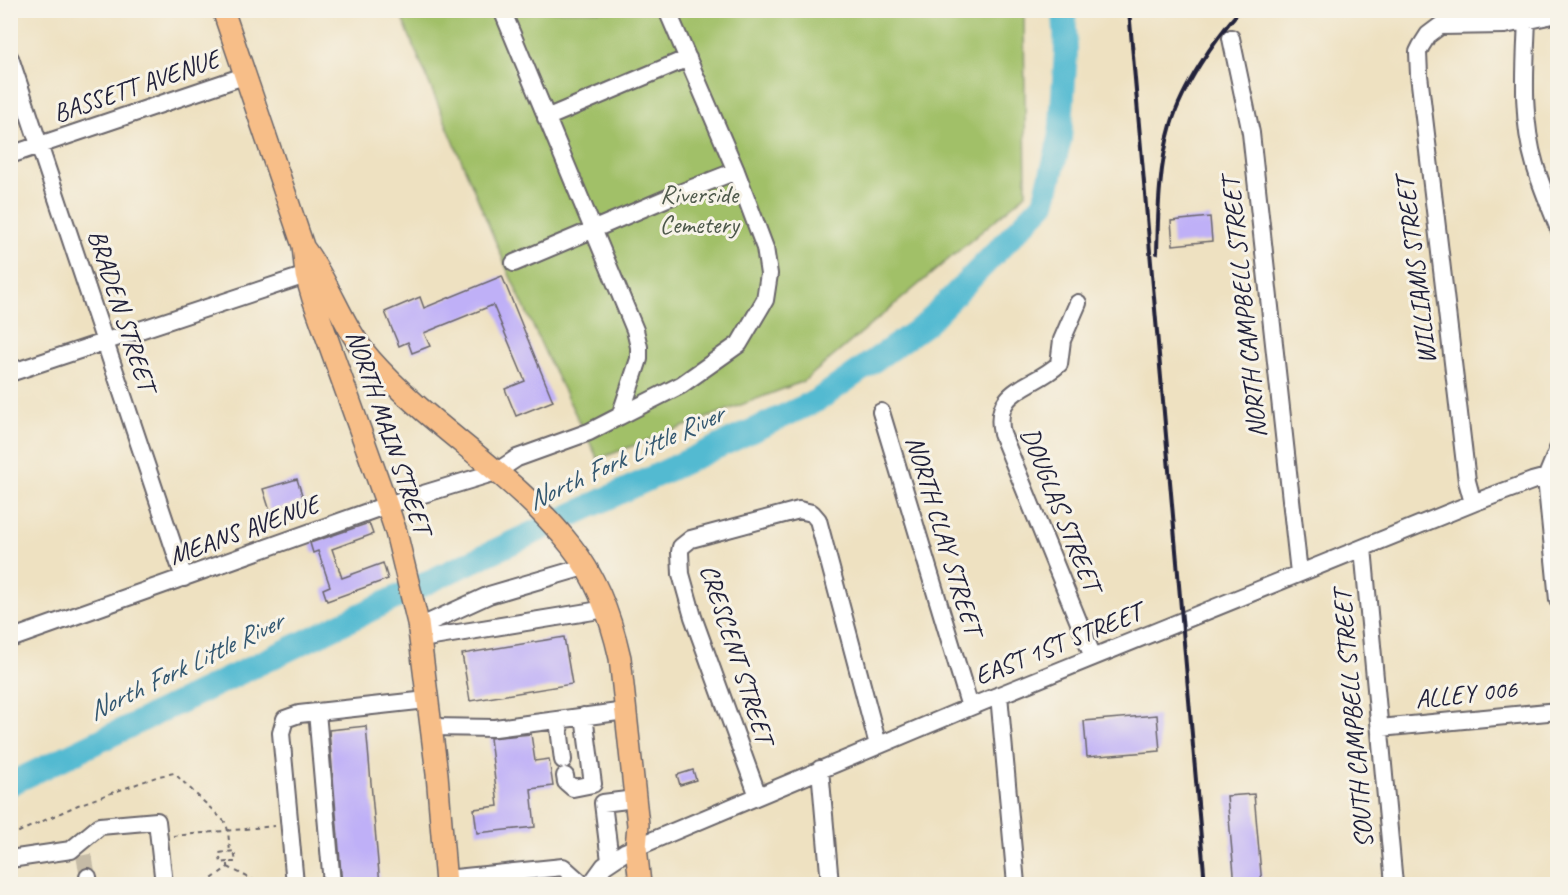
<svg xmlns="http://www.w3.org/2000/svg" width="1568" height="895" viewBox="0 0 1568 895" font-family="Caveat,sans-serif">
  <style>
    .green { fill: #a1c068; stroke: #627152; stroke-width: 1.5 }
    .lines { fill: none; stroke-linecap: round; stroke-linejoin: round }
    .river { stroke: #53bad1; stroke-width: 24 }
    .building { fill: #bfb0f7 }
    .minor-tunnel { stroke: #c5bba6; stroke-width: 16; stroke-dasharray: 16 8; stroke-linecap: butt }
    .minor-casing { stroke: #69656a; stroke-width: 20 }
    .major-casing { stroke: #69656a; stroke-width: 24 }
    .path { stroke: #69656a; stroke-width: 2; stroke-dasharray: 4.5 4.5; stroke-linecap: butt }
    .minor { stroke: #fff; stroke-width: 16 }
    .major { stroke: #f7be88; stroke-width: 21 }
    .rail { stroke: #22223b; stroke-width: 4 }
    .labels { text-anchor: middle; dominant-baseline: central; stroke-width: 6; stroke-linejoin: round; paint-order: stroke }
    .street-label { font-size: 26px; fill: #22223b; stroke: #f7f3e8 }
    .park-label { font-size: 26px; fill: #4e594b; stroke: #f7f3e8 }
    .water-label { font-size: 27px; font-style: italic; fill: #335770; stroke: #f7f3e8 }
  </style>
  <rect width="100%" height="100%" fill="#f7f3e8"/>
  <filter id="ink" filterUnits="userSpaceOnUse"><feTurbulence type="fractalNoise" baseFrequency=".0167" numOctaves="2"/><feDisplacementMap in="SourceGraphic" scale="12" xChannelSelector="R" yChannelSelector="G"/><feConvolveMatrix kernelMatrix="1 2 1 2 8 2 1 2 1" color-interpolation-filters="sRGB"/></filter>
  <filter id="wash" filterUnits="userSpaceOnUse"><feTurbulence type="fractalNoise" baseFrequency=".008" numOctaves="4" result="noise"/><feDisplacementMap in="SourceGraphic" scale="24" xChannelSelector="R" yChannelSelector="G"/><feGaussianBlur stdDeviation="1.35" result="paint"/><feColorMatrix in="noise" values="0 0 0 0 0 0 0 0 0 0 0 0 0 0 0 0 0 1.4 0 .05"/><feComposite in="paint" operator="in"/></filter>
  <g filter="url(#wash)">
    <rect width="100%" height="100%" fill="#eee1c1"/>
    <path class="green" d="M399,11H1024L1026,194L804,381L598,459L548,359L510,276Z"/>
    <g class="lines">
      <path class="river" d="M10,784L445,574L818,400L926,324L1044,203L1060,139L1066,51L1064,10"/>
    </g>
    <g id="blocks">
      <path class="building" d="M1210,217L1212,241L1173,245L1171,221Z
        M502,276L553,401L516,416L505,389L525,381L493,305L424,333L430,346L412,353L408,342L399,346L385,312L420,297L424,308Z
        M297,479L304,501L270,511L263,489Z
        M369,523L373,534L332,549L342,578L383,563L388,579L327,601L323,589L330,586L318,551L313,553L310,543Z
        M564,637L572,684L470,701L462,654Z
        M1157,715L1160,751L1087,757L1084,721Z
        M366,726L380,885H342L329,730Z
        M531,734L535,761L549,759L553,786L531,789L535,827L477,833L474,809L498,806L490,738Z
        M693,770L696,780L680,785L677,775Z
        M1254,794L1262,885H1235L1227,796Z"/>
    </g>
  </g>
  <g filter="url(#ink)">
    <use href="#blocks" fill-opacity="0" stroke="#69656a" stroke-width="1.5"/>
    <g class="lines">
      <path class="minor-tunnel" d="M84,855L88,877"/>
      <defs>
        <path id="minor" d="M1527,20C1525,67 1521,119 1535,165C1541,186 1550,206 1558,227
          M1231,38L1251,133L1299,573
          M10,58L184,578
          M546,118L688,58
          M10,155L244,76
          M514,263L677,194L736,171
          M1078,303L1062,340L1059,364C1032,389 992,388 1002,434L1093,657
          M10,373L306,275
          M881,412L970,707
          M620,416L681,385L739,344L765,300L769,274L765,248L736,171L667,10
          M1558,449L1546,478L1558,600
          M1473,503L1467,481L1419,75L1418,52L1421,46L1428,35L1440,26L1505,25L1558,14
          M1363,548L1394,884
          M419,627L489,595L584,567
          M10,639L387,505L496,472L517,458L589,432L620,416L639,359V347L635,330L502,10
          M421,639L606,609
          M999,695L1016,884
          M317,712L332,884
          M558,720L563,760
          M431,727L495,728L626,711
          M1380,728L1558,711
          M820,769L830,884
          M565,776L566,782L573,788L593,784L584,716
          M758,796L693,617L681,574L680,552L681,547L691,539L799,510L812,513L818,520L878,745
          M10,859L71,850L100,826L157,821L164,884
          M610,861L603,803L635,799
          M88,877L89,884
          M445,879L563,867L582,884
          M295,884L281,733L285,719L299,714L427,700
          M591,884L604,866L625,852L970,707L1473,503L1532,481L1558,474"/>
        <path id="major" d="M223,10L303,246L306,275L313,299L387,505L396,532L418,623L437,774L446,884
          M303,247C330,282 342,327 371,360C431,428 515,474 571,546C597,578 611,618 620,658L638,825L636,847L640,884"/>
      </defs>
      <use href="#minor" class="minor-casing"/>
      <use href="#major" class="major-casing"/>
      <path class="path" d="M10,836L78,805L159,776L174,773L226,823L228,831L230,852
        M173,836L275,826
        M228,867L261,884
        M205,884L228,867V862H236L234,851L219,853L221,863L228,862"/>
      <use href="#minor" class="minor"/>
      <use href="#major" class="major"/>
      <path class="rail" d="M1129,10L1205,884
        M1157,253C1158,212 1159,165 1171,125C1182,87 1214,40 1240,10"/>
    </g>
  </g>
  <g class="labels">
    <g class="street-label">
      <text transform="translate(136 86) rotate(-19)">BASSETT AVENUE</text>
      <text transform="translate(1416 271) rotate(-97)">WILLIAMS STREET</text>
      <text transform="translate(1244 308) rotate(-96)">NORTH CAMPBELL STREET</text>
      <text transform="translate(122 310) rotate(72)">BRADEN STREET</text>
      <text transform="translate(389 432) rotate(71)">NORTH MAIN STREET</text>
      <text transform="translate(1061 509) rotate(68)">DOUGLAS STREET</text>
      <text transform="translate(244 530) rotate(-20)">MEANS AVENUE</text>
      <text transform="translate(944 535) rotate(73)">NORTH CLAY STREET</text>
      <text transform="translate(1058 644) rotate(-22)">EAST 1ST STREET</text>
      <text transform="translate(737 654) rotate(72)">CRESCENT STREET</text>
      <text transform="translate(1466 694) rotate(-6)">ALLEY 006</text>
      <text transform="translate(1353 719) rotate(-95)">SOUTH CAMPBELL STREET</text>
    </g>
    <g class="park-label">
      <text x="699" y="194">Riverside<tspan x="699" dy="30">Cemetery</tspan></text>
    </g>
    <g class="water-label">
      <text transform="translate(625 457) rotate(-25)">North Fork Little River</text>
      <text transform="translate(185 666) rotate(-26)">North Fork Little River</text>
    </g>
  </g>
  <rect width="1568" height="895" fill="none" stroke="#f7f3e8" stroke-width="36"/>
</svg>
